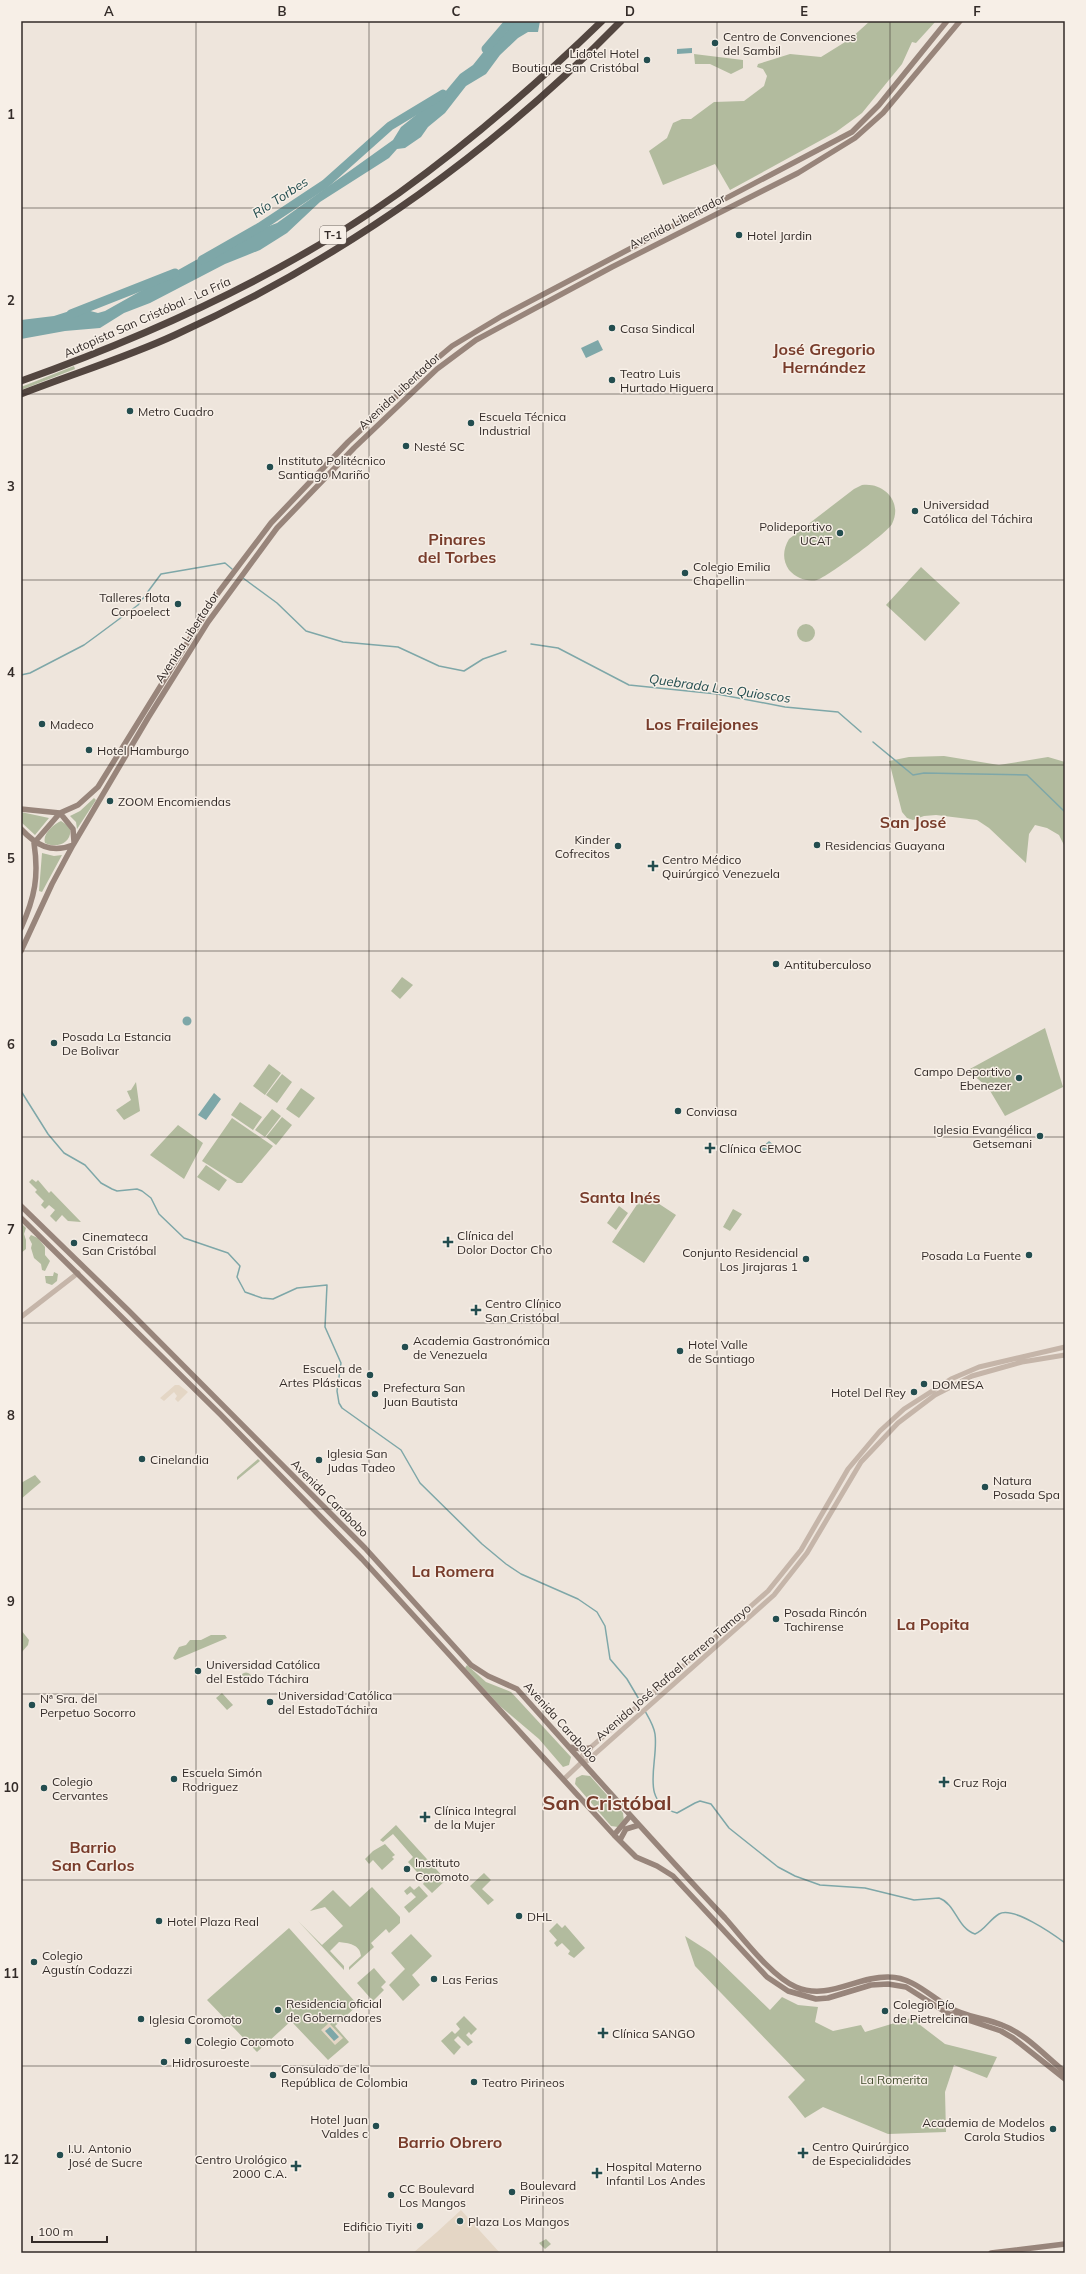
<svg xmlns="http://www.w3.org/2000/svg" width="1086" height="2274" viewBox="0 0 1086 2274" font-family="Mulish,sans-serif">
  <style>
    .green { fill: #b2bb9e }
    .plaza { fill: #e4d6c5 }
    .water { fill: #7ea7a8 }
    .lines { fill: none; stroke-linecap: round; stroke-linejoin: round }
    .stream { stroke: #7ea7a8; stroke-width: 1.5 }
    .river { stroke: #7ea7a8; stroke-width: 9 }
    .tertiary { stroke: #c5b5a9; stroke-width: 5 }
    .secondary { stroke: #98857b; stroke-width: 5.5 }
    .motorway { stroke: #534640; stroke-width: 7 }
    .grid { fill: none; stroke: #332b28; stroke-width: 1; stroke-opacity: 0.55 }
    .poi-dot { fill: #234d4f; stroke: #f7efe7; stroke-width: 1.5 }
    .labels { text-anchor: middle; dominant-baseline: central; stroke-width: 3; stroke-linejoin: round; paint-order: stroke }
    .shield { fill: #f7efe7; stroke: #6e6661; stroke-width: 1 }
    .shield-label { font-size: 11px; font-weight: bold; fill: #332b28 }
    .poi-label { font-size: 12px; fill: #332b28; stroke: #f7efe7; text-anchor: start }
    .street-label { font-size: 12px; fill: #332b28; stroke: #f7efe7 }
    .park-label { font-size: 12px; fill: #444e2f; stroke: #f7efe7 }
    .water-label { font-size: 13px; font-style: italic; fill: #234d4f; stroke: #f7efe7 }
    .district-label { font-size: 16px; font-weight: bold; fill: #783c2b; stroke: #f7efe7 }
    .town-label { font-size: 20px; font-weight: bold; fill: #783c2b; stroke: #f7efe7 }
    .neatline { fill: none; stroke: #332b28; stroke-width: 1.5 }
    .grid-label { font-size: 13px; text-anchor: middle; font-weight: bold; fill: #332b28 }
  </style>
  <rect width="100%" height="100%" fill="#eee5dc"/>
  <path class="green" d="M870,21H936L916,43L912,42L902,64L862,113L836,132L730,190L715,164L663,185L649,151L667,138L673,123L682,119H691L714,102L744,101L764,86L767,76L763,69L757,67L758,64L790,54L821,57L850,39Z
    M694,54L743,60V68L731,74L710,64H695Z
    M74,366L75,369L21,390V387Z
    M862,485C884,482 903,502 892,524C887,533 827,577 817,580C807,582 796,578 789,570C782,560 783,549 789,539L854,489Z
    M921,567L960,603L925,641L886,605Z
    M797 633a9 9 0 1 1 18 0a9 9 0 1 1-18 0Z
    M944,756L999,765L1048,757L1065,762V847L1059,835L1047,828L1035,825L1029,834L1026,863L989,828L977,820L936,815L924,816L913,820L907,818L902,812L889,761L909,757Z
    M94,798L96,800L77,829L76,822L70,816L80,811Z
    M21,812L49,818L35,835L21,822Z
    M61,821L70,827C73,843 57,849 45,843C42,834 54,824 61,821Z
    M42,853L54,856L62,855L42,892L39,891Z
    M402,977L413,985L400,999L391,991Z
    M1045,1028L1063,1087L1005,1116L989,1089L968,1070Z
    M269,1064L281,1073L265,1095L253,1086Z
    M282,1074L292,1082L277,1103L266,1095Z
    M136,1082L140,1111L124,1120L116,1110L131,1100L127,1091L131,1090Z
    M301,1088L315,1098L299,1118L286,1109Z
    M240,1102L262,1117L253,1130L231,1115Z
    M272,1109L281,1116L265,1137L255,1130Z
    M282,1117L292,1125L276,1145L266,1137Z
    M232,1118L273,1146L242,1183H237L202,1161Z
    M178,1125L203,1143L184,1179L150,1155Z
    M206,1165L227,1180L219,1191L197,1177Z
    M32,1179L36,1182L38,1180L49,1193L51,1191L81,1222L68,1221L62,1215L56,1222L50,1216L55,1210L49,1205L45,1209L41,1205L44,1201L35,1192L37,1190L29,1182Z
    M644,1194L676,1215L644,1263L612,1242Z
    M619,1206L628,1213L616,1230L607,1223Z
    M733,1209L742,1214L730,1231L723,1227Z
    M21,1223L26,1228L24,1234L26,1240V1249L21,1253Z
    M31,1235L38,1238L45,1247V1255L50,1261L45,1271L42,1270L41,1264L34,1258L31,1248L32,1244L29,1238Z
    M54,1272L58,1274L57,1281L52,1285L46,1283L45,1276H53Z
    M258,1459L260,1461L237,1480V1477Z
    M35,1475L41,1482L21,1499V1483Z
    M21,1630L29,1640L28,1645L21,1653Z
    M211,1635H225L227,1638L175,1660L173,1658L179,1647L186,1645L190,1640H201Z
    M467,1665L486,1682L511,1692L571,1757L569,1765L563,1767L539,1739L500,1706L465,1668Z
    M240.5 1678a5.5 5.5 0 1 1 11 0a5.5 5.5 0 1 1-11 0Z
    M222,1693L233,1705L227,1710L216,1698Z
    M582,1775L590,1776L623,1813L624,1821L618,1827L611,1826L575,1784L576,1778Z
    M396,1825L446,1880L432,1893L423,1884L425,1881L408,1862L413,1857L393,1834L383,1842L380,1840Z
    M385,1844L395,1855L392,1857L394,1859L382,1870L373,1860L369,1864L365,1859L373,1851Z
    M484,1873L491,1880L482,1889L494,1900L488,1905L470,1886Z
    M410,1886L414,1890L419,1886L428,1896L409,1913L404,1907L416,1897L411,1892L407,1895L404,1891Z
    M372,1887L400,1917V1923L389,1933L386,1929L371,1943L374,1947L349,1970V1967L361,1956C360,1944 348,1943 339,1942L330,1951L344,1966V1970L298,1921L322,1945L343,1926L325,1907L310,1911L333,1890L350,1907Z
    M557,1923L562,1928L565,1925L585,1948L574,1958L568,1954L570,1951L562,1943L557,1947L554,1943L557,1940L549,1931Z
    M289,1928L358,2005L335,2026L349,2042L328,2060L291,2021L257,2052L207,2000Z
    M411,1934L432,1956L412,1975L420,1985L403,2001L389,1985L405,1969L391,1953Z
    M685,1936L710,1952L770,2010L782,1997L798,2005L818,2007L815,2022L833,2031L861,2025L865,2032L911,2018L945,2044L997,2057L987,2078L954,2065L945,2092L946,2132L888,2134L823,2107L805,2118L788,2097L805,2080L695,1966Z
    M374,1968L386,1982L381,1987L384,1990L373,2001L357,1983Z
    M464,2016L477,2029L471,2035L469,2032L466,2035L473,2042L468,2046L458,2036L454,2040L461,2047L454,2055L441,2041L452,2031L455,2034L460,2029L456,2024Z
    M546,2239L551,2244L545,2249L539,2243Z"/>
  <path class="plaza" d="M175,1385H179L188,1392L178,1402L175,1399L177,1396L174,1392L164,1401L160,1398Z
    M329,2023L343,2038L335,2045L321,2030Z
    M461,2210L500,2253H413L437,2232Z"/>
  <path class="water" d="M514,21H540L538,32H528L518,38L500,55L486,74L466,86L445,113L428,127L421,137L405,148L397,149L389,158L320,202L287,233L260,250L225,264L150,303L124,313L100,328L65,331L21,339V320L54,316L79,308L98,313L105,311L196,260L227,250L253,232L277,223L393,140L401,127L445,92L460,74L473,65L489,45L505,33Z
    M692,48V53L677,54V49Z
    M598,340L603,350L586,358L581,348Z
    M182.5 1021a4.5 4.5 0 1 1 9 0a4.5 4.5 0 1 1-9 0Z
    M214,1093L221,1099L206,1120L198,1115Z
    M769,1141L775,1146L765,1154L760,1149Z
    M330,2027L339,2037L334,2041L325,2031Z"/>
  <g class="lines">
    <path class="stream" d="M243,578L277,603L306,631L343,642L398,647L439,666L464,671L483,659L506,651
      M531,644L558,648L629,685L717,694L785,707L838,712L861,732
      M21,675L30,673L84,645L99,634L138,605L161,574L225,563L232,569
      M873,742L913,775L924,773L1027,775L1065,812
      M21,1091L48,1134L64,1153L85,1165L101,1183L112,1189L117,1191L137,1189L142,1191L151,1198L159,1214L184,1238L228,1253L240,1266L237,1277L245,1292L262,1298L273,1299L297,1288L327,1285L325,1327L341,1363L337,1391L339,1403L342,1408L401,1450L420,1483L482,1544L506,1564L521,1574L578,1599L597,1612L605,1626L610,1659L627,1679L640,1701
      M645,1711C649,1718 654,1726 655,1734C659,1763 638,1802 677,1813L695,1803L700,1801L711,1804L729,1828L778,1867L795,1876L820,1885L865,1888L914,1900L939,1898C956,1904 957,1928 975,1934C985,1930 990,1919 999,1914C1013,1906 1053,1934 1065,1943"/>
    <path class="river" d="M486,49L510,21
      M202,260L260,227L325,184L390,126L443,94
      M71,314L175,273"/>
    <path class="tertiary" d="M21,1317L78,1273
      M582,1762V1756L590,1748L768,1591L801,1550L848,1469L880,1431L904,1409L951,1379L979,1367L1065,1347
      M564,1779L582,1762L587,1761L774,1595L807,1553L861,1462L898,1423L935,1395L972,1376L1022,1362L1065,1355"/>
    <path class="secondary" d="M21,809L60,813
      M60,813L73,829L74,842
      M21,829C36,845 51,854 73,845
      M21,928C35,897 39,876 34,843L60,813L78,805L98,787L218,593L271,523L348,442L433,362L452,346L502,316L852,132L879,105L947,21
      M21,951L52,884L73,845L148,718L208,622L277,528L354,448L437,369L476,340L612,267L798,173L855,138L883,113L960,21
      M21,1206L129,1311L365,1548L471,1665L488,1676L517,1689C586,1766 654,1843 725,1918C743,1938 772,1977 796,1987C828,2001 857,1976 889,1977C912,1977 930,1996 949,2007C965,2017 985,2018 1002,2025C1026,2034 1045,2056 1065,2072
      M21,1218L220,1414L362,1559L614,1835L636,1857L657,1866L673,1876L767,1977L788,1991L816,1999L828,1998L871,1985L888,1984L906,1987L947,2013L1001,2031L1013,2038L1065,2079
      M569,1747L582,1749L590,1748
      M614,1835L630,1816
      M620,1840L626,1829L639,1825
      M991,2253L1065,2244"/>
    <path class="motorway" d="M21,381C153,334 284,275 399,193C471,141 538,83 602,21
      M21,394C72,374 125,358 175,335C342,259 493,152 621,21"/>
  </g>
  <path class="grid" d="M196,21V2253M369,21V2253M543,21V2253M717,21V2253M890,21V2253M21,208H1065M21,394H1065M21,580H1065M21,765H1065M21,951H1065M21,1137H1065M21,1323H1065M21,1509H1065M21,1694H1065M21,1880H1065M21,2066H1065"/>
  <g class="poi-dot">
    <circle cx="715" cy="43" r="4"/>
    <circle cx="647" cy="60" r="4"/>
    <circle cx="739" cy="235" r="4"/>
    <circle cx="612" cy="328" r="4"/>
    <circle cx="612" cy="380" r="4"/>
    <circle cx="130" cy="411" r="4"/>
    <circle cx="471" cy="423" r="4"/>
    <circle cx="406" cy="446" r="4"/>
    <circle cx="270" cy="467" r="4"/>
    <circle cx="915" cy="511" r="4"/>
    <circle cx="840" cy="533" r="4"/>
    <circle cx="685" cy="573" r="4"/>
    <circle cx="178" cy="604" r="4"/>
    <circle cx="42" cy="724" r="4"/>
    <circle cx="89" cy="750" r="4"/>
    <circle cx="110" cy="801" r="4"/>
    <circle cx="817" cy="845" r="4"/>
    <circle cx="618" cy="846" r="4"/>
    <path d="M651 860h4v4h4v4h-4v4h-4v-4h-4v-4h4z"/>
    <circle cx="776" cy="964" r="4"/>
    <circle cx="54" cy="1043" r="4"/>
    <circle cx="1019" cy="1078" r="4"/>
    <circle cx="678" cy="1111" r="4"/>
    <circle cx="1040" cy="1136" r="4"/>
    <path d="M708 1142h4v4h4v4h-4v4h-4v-4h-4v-4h4z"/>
    <path d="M446 1236h4v4h4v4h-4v4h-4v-4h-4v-4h4z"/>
    <circle cx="74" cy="1243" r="4"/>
    <circle cx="1029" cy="1255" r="4"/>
    <circle cx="806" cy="1259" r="4"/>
    <path d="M474 1304h4v4h4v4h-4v4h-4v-4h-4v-4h4z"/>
    <circle cx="405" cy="1347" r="4"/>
    <circle cx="680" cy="1351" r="4"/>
    <circle cx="370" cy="1375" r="4"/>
    <circle cx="924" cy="1384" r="4"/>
    <circle cx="914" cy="1392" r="4"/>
    <circle cx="375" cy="1394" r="4"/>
    <circle cx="142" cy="1459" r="4"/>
    <circle cx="319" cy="1460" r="4"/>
    <circle cx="985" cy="1487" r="4"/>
    <circle cx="776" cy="1619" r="4"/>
    <circle cx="198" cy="1671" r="4"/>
    <circle cx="270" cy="1702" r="4"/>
    <circle cx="32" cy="1705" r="4"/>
    <circle cx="174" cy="1779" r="4"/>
    <path d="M942 1776h4v4h4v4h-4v4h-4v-4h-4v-4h4z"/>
    <circle cx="44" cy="1788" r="4"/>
    <path d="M423 1811h4v4h4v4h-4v4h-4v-4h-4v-4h4z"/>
    <circle cx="407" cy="1869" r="4"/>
    <circle cx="519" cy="1916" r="4"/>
    <circle cx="159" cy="1921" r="4"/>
    <circle cx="34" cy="1962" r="4"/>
    <circle cx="434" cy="1979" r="4"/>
    <circle cx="278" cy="2010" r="4"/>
    <circle cx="885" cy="2011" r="4"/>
    <circle cx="141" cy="2019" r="4"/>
    <path d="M601 2027h4v4h4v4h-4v4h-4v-4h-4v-4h4z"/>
    <circle cx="188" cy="2041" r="4"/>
    <circle cx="164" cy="2062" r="4"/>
    <circle cx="273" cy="2075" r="4"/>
    <circle cx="474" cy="2082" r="4"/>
    <circle cx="376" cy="2126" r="4"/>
    <circle cx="1053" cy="2129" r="4"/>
    <path d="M801 2147h4v4h4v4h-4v4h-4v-4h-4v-4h4z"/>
    <circle cx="60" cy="2155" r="4"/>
    <path d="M294 2160h4v4h4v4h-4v4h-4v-4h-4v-4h4z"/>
    <path d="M595 2167h4v4h4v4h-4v4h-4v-4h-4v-4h4z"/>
    <circle cx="512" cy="2192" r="4"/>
    <circle cx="391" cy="2195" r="4"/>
    <circle cx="460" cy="2221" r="4"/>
    <circle cx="420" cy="2226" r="4"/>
  </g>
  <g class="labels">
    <rect class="shield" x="320" y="226" width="26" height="18" rx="3"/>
    <g class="shield-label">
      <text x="333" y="235">T-1</text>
    </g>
    <g class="poi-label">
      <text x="723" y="36">Centro de Convenciones<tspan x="723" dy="14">del Sambil</tspan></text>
      <text x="639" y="53" text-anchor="end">Lidotel Hotel<tspan x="639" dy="14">Boutique San Cristóbal</tspan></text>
      <text x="747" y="235">Hotel Jardin</text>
      <text x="620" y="328">Casa Sindical</text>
      <text x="620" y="373">Teatro Luis<tspan x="620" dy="14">Hurtado Higuera</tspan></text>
      <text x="138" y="411">Metro Cuadro</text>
      <text x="479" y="416">Escuela Técnica<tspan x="479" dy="14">Industrial</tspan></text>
      <text x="414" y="446">Nesté SC</text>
      <text x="278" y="460">Instituto Politécnico<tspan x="278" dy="14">Santiago Mariño</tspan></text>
      <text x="923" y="504">Universidad<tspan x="923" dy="14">Católica del Táchira</tspan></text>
      <text x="832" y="526" text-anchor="end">Polideportivo<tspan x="832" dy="14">UCAT</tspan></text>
      <text x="693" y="566">Colegio Emilia<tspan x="693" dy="14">Chapellin</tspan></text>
      <text x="170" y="597" text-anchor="end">Talleres flota<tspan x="170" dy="14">Corpoelect</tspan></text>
      <text x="50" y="724">Madeco</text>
      <text x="97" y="750">Hotel Hamburgo</text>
      <text x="118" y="801">ZOOM Encomiendas</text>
      <text x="610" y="839" text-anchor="end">Kinder<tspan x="610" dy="14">Cofrecitos</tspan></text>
      <text x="825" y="845">Residencias Guayana</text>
      <text x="662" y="859">Centro Médico<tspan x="662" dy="14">Quirúrgico Venezuela</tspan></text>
      <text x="784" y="964">Antituberculoso</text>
      <text x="62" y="1036">Posada La Estancia<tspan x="62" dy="14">De Bolivar</tspan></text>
      <text x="1011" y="1071" text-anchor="end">Campo Deportivo<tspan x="1011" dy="14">Ebenezer</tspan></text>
      <text x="686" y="1111">Conviasa</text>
      <text x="1032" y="1129" text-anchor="end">Iglesia Evangélica<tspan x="1032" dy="14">Getsemani</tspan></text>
      <text x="719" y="1148">Clínica CEMOC</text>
      <text x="457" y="1235">Clínica del<tspan x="457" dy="14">Dolor Doctor Cho</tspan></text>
      <text x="82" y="1236">Cinemateca<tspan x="82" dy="14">San Cristóbal</tspan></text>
      <text x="798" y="1252" text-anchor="end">Conjunto Residencial<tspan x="798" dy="14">Los Jirajaras 1</tspan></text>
      <text x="1021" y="1255" text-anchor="end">Posada La Fuente</text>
      <text x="485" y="1303">Centro Clínico<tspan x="485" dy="14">San Cristóbal</tspan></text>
      <text x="413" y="1340">Academia Gastronómica<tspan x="413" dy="14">de Venezuela</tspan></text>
      <text x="688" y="1344">Hotel Valle<tspan x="688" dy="14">de Santiago</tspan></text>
      <text x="362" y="1368" text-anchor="end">Escuela de<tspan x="362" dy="14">Artes Plásticas</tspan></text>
      <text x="932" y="1384">DOMESA</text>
      <text x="383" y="1387">Prefectura San<tspan x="383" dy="14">Juan Bautista</tspan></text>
      <text x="906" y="1392" text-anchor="end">Hotel Del Rey</text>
      <text x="327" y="1453">Iglesia San<tspan x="327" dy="14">Judas Tadeo</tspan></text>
      <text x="150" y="1459">Cinelandia</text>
      <text x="993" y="1480">Natura<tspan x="993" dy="14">Posada Spa</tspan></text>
      <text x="784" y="1612">Posada Rincón<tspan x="784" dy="14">Tachirense</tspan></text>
      <text x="206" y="1664">Universidad Católica<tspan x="206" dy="14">del Estado Táchira</tspan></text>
      <text x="278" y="1695">Universidad Católica<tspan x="278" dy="14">del EstadoTáchira</tspan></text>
      <text x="40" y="1698">Nª Sra. del<tspan x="40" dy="14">Perpetuo Socorro</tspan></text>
      <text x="182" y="1772">Escuela Simón<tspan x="182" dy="14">Rodriguez</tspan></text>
      <text x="52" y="1781">Colegio<tspan x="52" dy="14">Cervantes</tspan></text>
      <text x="953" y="1782">Cruz Roja</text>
      <text x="434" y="1810">Clínica Integral<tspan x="434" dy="14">de la Mujer</tspan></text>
      <text x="415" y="1862">Instituto<tspan x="415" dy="14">Coromoto</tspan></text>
      <text x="527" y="1916">DHL</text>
      <text x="167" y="1921">Hotel Plaza Real</text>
      <text x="42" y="1955">Colegio<tspan x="42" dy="14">Agustín Codazzi</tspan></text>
      <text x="442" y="1979">Las Ferias</text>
      <text x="286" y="2003">Residencia oficial<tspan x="286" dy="14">de Gobernadores</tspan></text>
      <text x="893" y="2004">Colegio Pío<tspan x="893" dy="14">de Pietrelcina</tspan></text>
      <text x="149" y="2019">Iglesia Coromoto</text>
      <text x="612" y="2033">Clínica SANGO</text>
      <text x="196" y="2041">Colegio Coromoto</text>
      <text x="172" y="2062">Hidrosuroeste</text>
      <text x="281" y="2068">Consulado de la<tspan x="281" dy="14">República de Colombia</tspan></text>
      <text x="482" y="2082">Teatro Pirineos</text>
      <text x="368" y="2119" text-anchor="end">Hotel Juan<tspan x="368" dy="14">Valdes c</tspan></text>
      <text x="1045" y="2122" text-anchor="end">Academia de Modelos<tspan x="1045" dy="14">Carola Studios</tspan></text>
      <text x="812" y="2146">Centro Quirúrgico<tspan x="812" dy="14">de Especialidades</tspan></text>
      <text x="68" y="2148">I.U. Antonio<tspan x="68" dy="14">José de Sucre</tspan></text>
      <text x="287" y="2159" text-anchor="end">Centro Urológico<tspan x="287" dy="14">2000 C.A.</tspan></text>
      <text x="606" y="2166">Hospital Materno<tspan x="606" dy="14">Infantil Los Andes</tspan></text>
      <text x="520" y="2185">Boulevard<tspan x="520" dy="14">Pirineos</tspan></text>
      <text x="399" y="2188">CC Boulevard<tspan x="399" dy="14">Los Mangos</tspan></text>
      <text x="468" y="2221">Plaza Los Mangos</text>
      <text x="412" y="2226" text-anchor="end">Edificio Tiyiti</text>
    </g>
    <g class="street-label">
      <text transform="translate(677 221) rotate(-27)">Avenida Libertador</text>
      <text transform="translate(147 317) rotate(-24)">Autopista San Cristóbal - La Fría</text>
      <text transform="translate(399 391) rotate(-43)">Avenida Libertador</text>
      <text transform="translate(187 637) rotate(-57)">Avenida Libertador</text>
      <text transform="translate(330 1498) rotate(45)">Avenida Carabobo</text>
      <text transform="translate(673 1672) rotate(-41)">Avenida José Rafael Ferrero Tamayo</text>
      <text transform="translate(561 1722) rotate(48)">Avenida Carabobo</text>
    </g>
    <g class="park-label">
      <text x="894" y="2079">La Romerita</text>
    </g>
    <g class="water-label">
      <text transform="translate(280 197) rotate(-33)">Río Torbes</text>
      <text transform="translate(720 688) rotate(8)">Quebrada Los Quioscos</text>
    </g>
    <g class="district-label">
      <text x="824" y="349">José Gregorio<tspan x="824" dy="18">Hernández</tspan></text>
      <text x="457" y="539">Pinares<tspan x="457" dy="18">del Torbes</tspan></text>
      <text x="702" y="724">Los Frailejones</text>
      <text x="913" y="822">San José</text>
      <text x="620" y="1197">Santa Inés</text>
      <text x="453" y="1571">La Romera</text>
      <text x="933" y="1624">La Popita</text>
      <text x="93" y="1847">Barrio<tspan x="93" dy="18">San Carlos</tspan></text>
      <text x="450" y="2142">Barrio Obrero</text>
    </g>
    <g class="town-label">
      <text x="607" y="1802">San Cristóbal</text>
    </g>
  </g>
  <rect width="1086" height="2274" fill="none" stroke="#f7efe7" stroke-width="44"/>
  <path d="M32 2236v6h75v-6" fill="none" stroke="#332b28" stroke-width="2"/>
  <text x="38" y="2236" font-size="12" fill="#332b28" stroke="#f7efe7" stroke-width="3" paint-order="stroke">100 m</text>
  <rect x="22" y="22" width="1042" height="2230" class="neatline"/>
  <g class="grid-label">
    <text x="109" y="16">A</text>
    <text x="282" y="16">B</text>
    <text x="456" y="16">C</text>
    <text x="630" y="16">D</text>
    <text x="804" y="16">E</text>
    <text x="977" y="16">F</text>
    <text x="11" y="119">1</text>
    <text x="11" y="305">2</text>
    <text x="11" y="491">3</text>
    <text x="11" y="677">4</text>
    <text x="11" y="863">5</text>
    <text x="11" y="1049">6</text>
    <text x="11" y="1234">7</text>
    <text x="11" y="1420">8</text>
    <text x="11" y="1606">9</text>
    <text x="11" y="1792">10</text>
    <text x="11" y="1978">11</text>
    <text x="11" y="2164">12</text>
  </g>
</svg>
